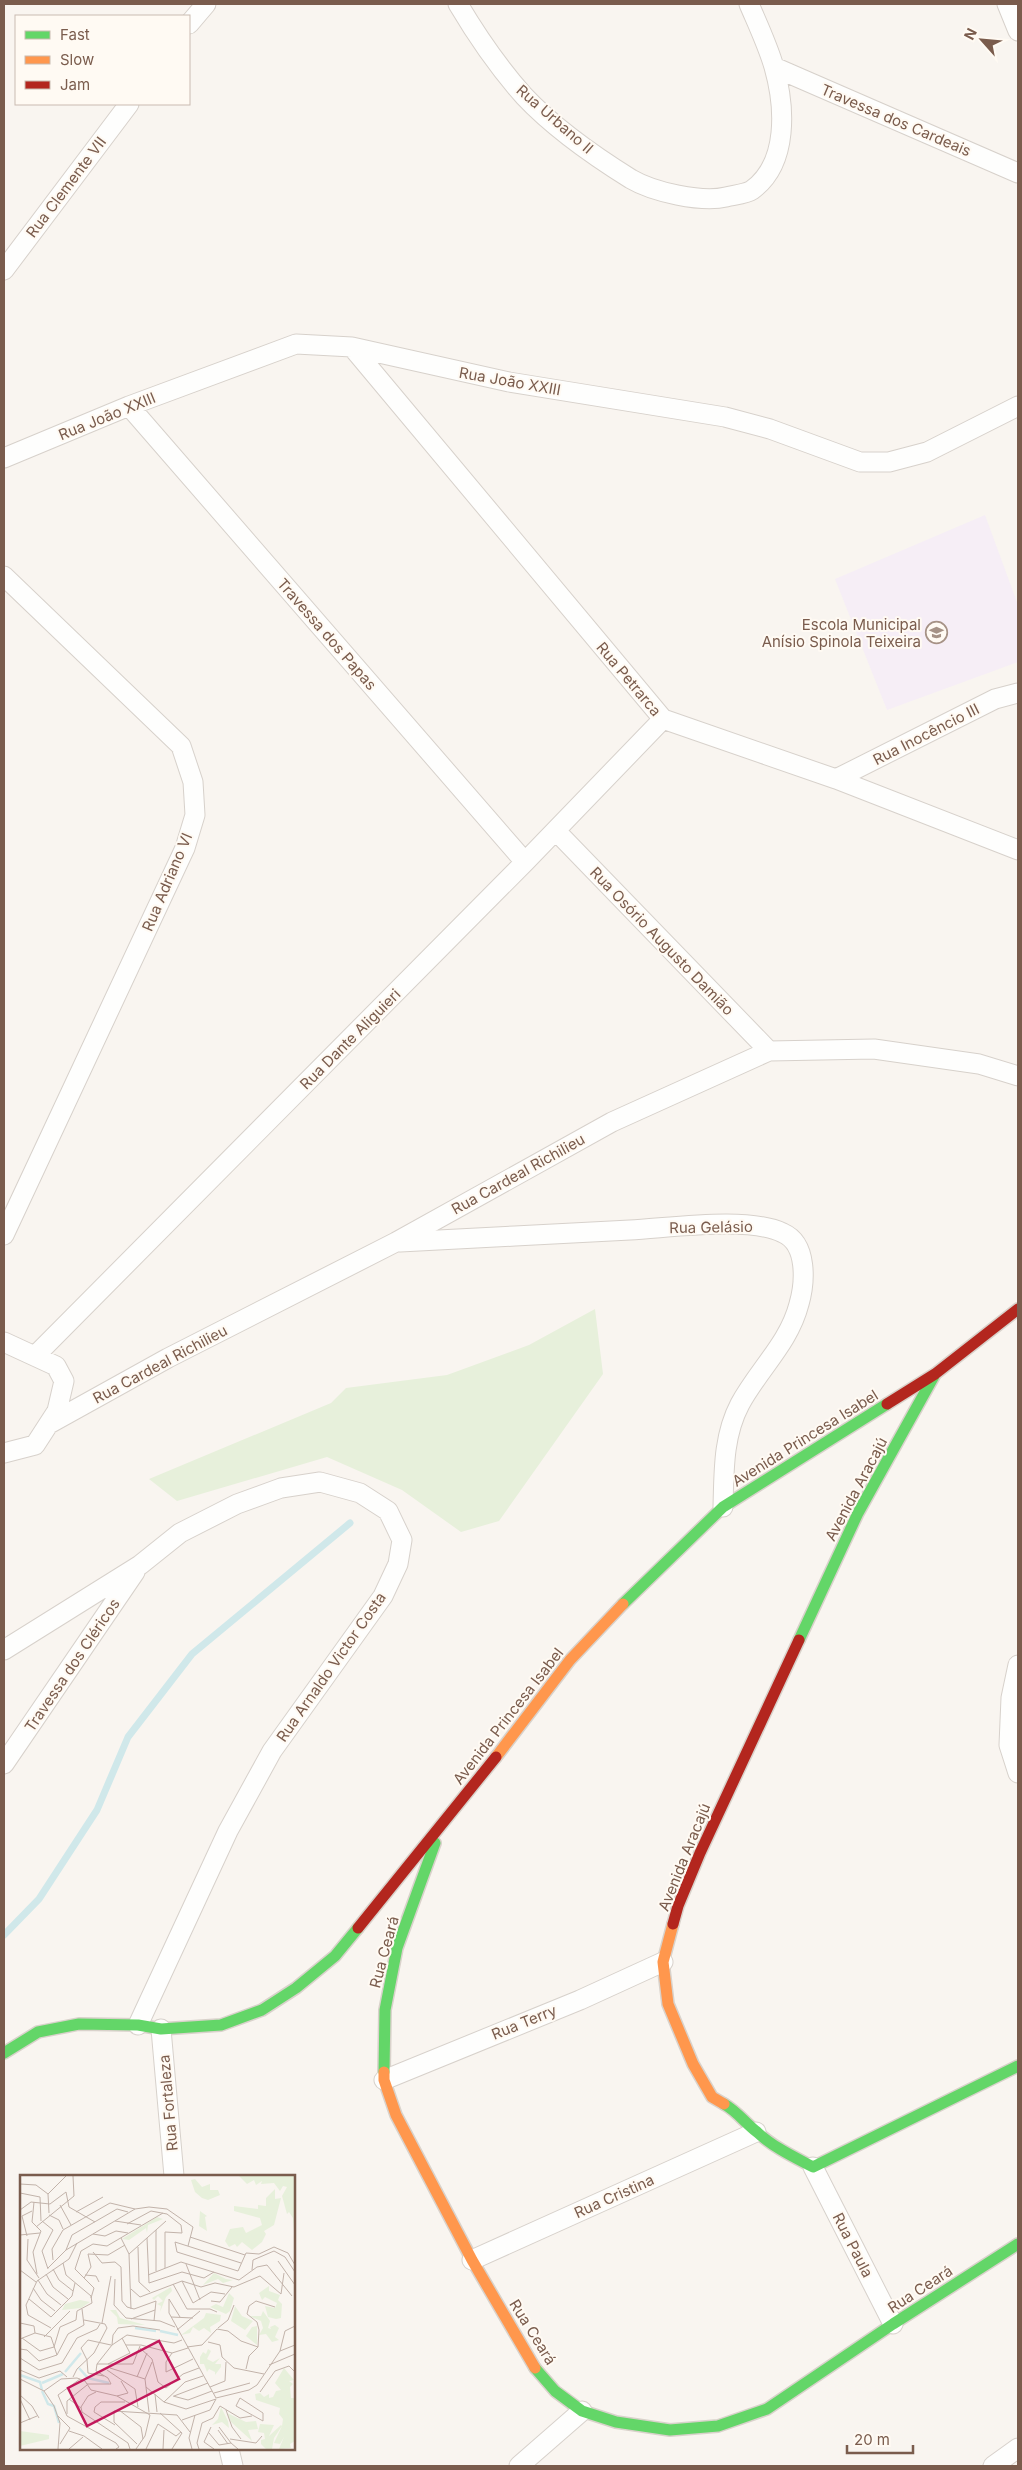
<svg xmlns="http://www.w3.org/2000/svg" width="1022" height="2470" viewBox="0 0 1022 2470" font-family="Inter,sans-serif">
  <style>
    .education { fill: #f6eef6 }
    .green { fill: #e7f0db }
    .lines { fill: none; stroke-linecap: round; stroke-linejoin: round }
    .stream { stroke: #d0e8ea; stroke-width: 7 }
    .street-casing { stroke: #d7d1cb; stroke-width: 21 }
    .fast-casing { stroke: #d9d2cb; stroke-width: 14 }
    .slow-casing { stroke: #d9d2cb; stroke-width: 14 }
    .jam-casing { stroke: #d9d2cb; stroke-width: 14 }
    .street { stroke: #fefefd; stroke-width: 19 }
    .fast { stroke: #63d668; stroke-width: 11 }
    .slow { stroke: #ff974d; stroke-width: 11 }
    .jam { stroke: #b3261e; stroke-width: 11 }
    .labels { text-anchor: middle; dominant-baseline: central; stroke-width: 4; stroke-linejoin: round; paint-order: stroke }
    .street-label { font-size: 15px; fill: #7a5c4d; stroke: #fffaf3 }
    .poi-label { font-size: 15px; fill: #7a5c4d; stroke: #fffaf3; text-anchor: end }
    .inset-river { fill: none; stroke: #d0e8ea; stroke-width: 2.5 }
    .inset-road { fill: none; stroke: #c2b3aa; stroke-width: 1 }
    .view { fill: #c2185b; fill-opacity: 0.15; stroke: #c2185b; stroke-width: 2.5 }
    .inset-edge { fill: none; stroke: #7a5c4d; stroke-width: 2.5 }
  </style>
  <rect width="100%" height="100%" fill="#f9f5f0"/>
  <path class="education" d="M985,515L1018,605V662L887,710L835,579Z"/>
  <path class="green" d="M595,1309L603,1374L499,1521L461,1532L402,1490L327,1457L177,1501L149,1479L331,1403L346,1388L447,1375L529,1345Z"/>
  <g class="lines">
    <path class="stream" d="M4,1935L39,1899L97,1810L128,1737L192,1654L350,1523"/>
    <defs>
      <path id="street" d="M458,4C477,36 499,68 524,96C554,128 594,156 631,179C653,192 702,203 726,197C734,195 746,194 752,190C789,163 785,106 774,67C768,46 758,25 749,4
        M1007,4L1018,31
        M189,24L206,4
        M774,67L1018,173
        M4,270L129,104
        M352,347L663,719L836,779L1018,850
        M129,406L525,862
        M4,458L129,406L296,344L352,347L509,382L725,417L770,429L860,462H889L927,452L1018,406
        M4,576L181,746L193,782L195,815L185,848L4,1235
        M836,779L995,699L1018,693
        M556,831L769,1051
        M400,1242C477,1238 553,1234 630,1230C670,1228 748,1216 783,1233C808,1244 805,1283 799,1304C789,1343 759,1369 740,1404C723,1436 724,1472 723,1507
        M4,1342L56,1366L64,1381L57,1411L35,1445L4,1453
        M35,1356L525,862L663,719
        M49,1424L168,1358L396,1242L612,1122L769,1051L874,1049L979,1064L1018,1076
        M4,1650L140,1565L180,1533L237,1504L281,1488L320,1482L360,1493L388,1511L402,1540L398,1564L383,1596L272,1751L228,1831L138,2025
        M1018,1665L1011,1698L1009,1745L1018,1773
        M4,1764L135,1572
        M161,2029L174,2176
        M384,2080L580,2000L663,1962
        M813,2167L893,2324
        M472,2260L756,2132
        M229,2449L233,2466
        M519,2466L582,2411
        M993,2466L1018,2448"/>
      <path id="fast" d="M623,1604L723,1507L887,1404
        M799,1640L858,1513L934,1376
        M4,2053L38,2032L79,2024L138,2025L161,2029L221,2025L262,2010L296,1988L335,1956L358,1928
        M384,2072L385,2010L397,1948L435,1843
        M724,2104C738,2112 745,2123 757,2132C773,2147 794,2157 813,2167L1018,2066
        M535,2368L555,2391L582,2411L616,2422L670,2430L718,2426L767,2409L893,2324L1018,2244"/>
      <path id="slow" d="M496,1757L570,1660L623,1604
        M673,1924L663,1962L668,2004L693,2064L712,2097L724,2104
        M384,2072V2080L396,2115L472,2260L535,2368"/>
      <path id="jam" d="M887,1404L935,1374L1018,1309
        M673,1924L678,1906L700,1853L799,1640
        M358,1928L496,1757"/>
    </defs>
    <use href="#street" class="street-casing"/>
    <use href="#fast" class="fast-casing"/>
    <use href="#slow" class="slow-casing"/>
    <use href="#jam" class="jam-casing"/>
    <use href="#street" class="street"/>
    <use href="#fast" class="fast"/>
    <use href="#slow" class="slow"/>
    <use href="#jam" class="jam"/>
  </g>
  <defs>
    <symbol id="school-ring" viewBox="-11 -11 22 22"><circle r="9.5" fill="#fffaf3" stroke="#a69286" stroke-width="1.5"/><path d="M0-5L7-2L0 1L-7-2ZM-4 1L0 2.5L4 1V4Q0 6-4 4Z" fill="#a69286"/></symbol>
  </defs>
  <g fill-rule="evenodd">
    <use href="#school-ring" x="924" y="620" width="25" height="25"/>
  </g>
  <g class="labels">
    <g class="street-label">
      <text transform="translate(555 119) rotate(41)">Rua Urbano II</text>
      <text transform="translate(896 120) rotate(23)">Travessa dos Cardeais</text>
      <text transform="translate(66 187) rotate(-53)">Rua Clemente VII</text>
      <text transform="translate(510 381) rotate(10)">Rua João XXIII</text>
      <text transform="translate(107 416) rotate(-22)">Rua João XXIII</text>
      <text transform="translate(327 634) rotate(49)">Travessa dos Papas</text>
      <text transform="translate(629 679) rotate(50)">Rua Petrarca</text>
      <text transform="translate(926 734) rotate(-27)">Rua Inocêncio III</text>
      <text transform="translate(167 882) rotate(-67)">Rua Adriano VI</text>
      <text transform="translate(662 941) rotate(46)">Rua Osório Augusto Damião</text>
      <text transform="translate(350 1039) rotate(-45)">Rua Dante Aliguieri</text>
      <text transform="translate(518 1174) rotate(-29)">Rua Cardeal Richilieu</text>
      <text transform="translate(711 1227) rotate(-1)">Rua Gelásio</text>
      <text transform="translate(160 1364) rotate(-28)">Rua Cardeal Richilieu</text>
      <text transform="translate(805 1438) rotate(-32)">Avenida Princesa Isabel</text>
      <text transform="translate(856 1489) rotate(-62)">Avenida Aracajú</text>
      <text transform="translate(72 1665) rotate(-56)">Travessa dos Cléricos</text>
      <text transform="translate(331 1667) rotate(-55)">Rua Arnaldo Victor Costa</text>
      <text transform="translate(508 1716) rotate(-52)">Avenida Princesa Isabel</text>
      <text transform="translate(684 1857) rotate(-68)">Avenida Aracajú</text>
      <text transform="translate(384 1952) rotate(-75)">Rua Ceará</text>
      <text transform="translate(524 2022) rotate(-22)">Rua Terry</text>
      <text transform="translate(168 2103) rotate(-95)">Rua Fortaleza</text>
      <text transform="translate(614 2196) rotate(-24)">Rua Cristina</text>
      <text transform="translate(853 2245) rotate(63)">Rua Paula</text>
      <text transform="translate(920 2289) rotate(-33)">Rua Ceará</text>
      <text transform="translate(533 2332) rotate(58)">Rua Ceará</text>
    </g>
    <g class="poi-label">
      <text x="921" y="624">Escola Municipal<tspan x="921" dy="17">Anísio Spinola Teixeira</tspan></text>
    </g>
  </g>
  <g transform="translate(20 2175)">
    <rect width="275" height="275" fill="#f9f5f0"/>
    <path d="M219,1H275V70L273,43L269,37L267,39L262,21L267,12L263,11L260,16L254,8L241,9L242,6L236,10L234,5L227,9ZM175,4L182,12L190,9V15H198L200,20L188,25L182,23L175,17L171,5ZM255,14V24L261,23L254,50L244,56L246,59L242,67L232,75L222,67L217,72L215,69L209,72L205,66L210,54L223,52L226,58L242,50L240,43L214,36V31L238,34V30L246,31V23ZM180,36L187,41L185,42L187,56L179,51ZM137,42L143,44L128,50L127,58L126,53L109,65L102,64ZM194,98L206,104L213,105L203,108L198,104L183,110ZM249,111V116L260,120L258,125L262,129L261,143L256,144L248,142L245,131L255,133L257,128L245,122L242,125L239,118ZM151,112L152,116L146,122L140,137L141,131L137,129L143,126L138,121L134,125L132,123ZM209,118L214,123L210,136L206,139L190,132L196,129L203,132ZM60,125L70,127L61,133L42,135L45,129ZM215,131L222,141L233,146L225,155L211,146ZM90,135H96L100,143L125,150L98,149L97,142ZM243,136L250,146L248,153L251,154L250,152L255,150L259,153L255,162L259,165L252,167L246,159L239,160L243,153L241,146L229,141H241ZM186,138L201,140L200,146L190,152L191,158L184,153L179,156L173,152L170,158L161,160L184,143ZM237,151V170L226,161L232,152ZM188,174L191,176L187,184L193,187L200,183L195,189H201V192L195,200V197L189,194L187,197L184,189H180V182L183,177L186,179ZM264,193L274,205L269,206L273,209L270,212L271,223H275V266L270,269L271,273L259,274L264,262L260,269L254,268L262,251L254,263L252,274H246L241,269V265L245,264L244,258L238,257L240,249L254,250L249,261L261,250L262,251L263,244L259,239L260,233L236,225L235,219L240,218L244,222L249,219V223L253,222L256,216L261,215L255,208ZM201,232L208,246L209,253L202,247L192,250L198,244ZM207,238L226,247L236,246L238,254L228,255L232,266L211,247ZM0,256L29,260V264L0,271Z" fill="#e7f0db"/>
    <path class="inset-river" d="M115,153L136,156M140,156L158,160M59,193L68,203L89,208M45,197L61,178M0,200L20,207L22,215M22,208L43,199M22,216L28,229L34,231L39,248"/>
    <path class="inset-road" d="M0,9L16,10M16,10L28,19L29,38M0,18L20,22L21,46M28,19L46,1M14,27L12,47L21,56L13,77L17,99M30,29L46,17L49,32L75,47M40,30L51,50M0,35L11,27L30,29M56,37L83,22M29,40L39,45L43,54M22,46L33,55L22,76L28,94M95,46L121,50M107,49L131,36L147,39L161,50L162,58L145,57V93M16,52L54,21L53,1M43,55L90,28L115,34L129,32L147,34L173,52L168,71M136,55V96M73,59L85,61L96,56L108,58M0,60L20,58M7,61L2,41L12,36M170,62L225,80M101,63L109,79L111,134M127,63L129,108L162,97L184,103L194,97M8,64L7,85L19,103M118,72L119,107L130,117M46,75L115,34M73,77L82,88L95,87L101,92L102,126L107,132L114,134L136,126L134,146M157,77L218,96L226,78L239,79L254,72L268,78L275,90M157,77L155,67L221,88M109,79L146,46M33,85L32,74L43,55M258,86L275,110M166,89L180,125M28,93L46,75L52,60L97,34L108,37M33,94L39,105L53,116M0,95L16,107M232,95L233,85L254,76L265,82L275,97M26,99L33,112L48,124M65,100L76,101L79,107M128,100L161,87L219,105L237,92L247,90L272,121M64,103L71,92L68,79L88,80L105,70M95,104L94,130L106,143L140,146L155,152M18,105L27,119L41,130M162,106L173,128L191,117L205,119M153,109L167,134H190L197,137M13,113L21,125L35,136M111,114L120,122L162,106L181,112L195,108L214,112L240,101L261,119L264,98M71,123L74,113L55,94L61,76L73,69L87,71L143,38M9,124L31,142L52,121L55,108M191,126L200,127L212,112M151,142L173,143M160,142L149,124V138L196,223M111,144L135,135M0,148L14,151L15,158M82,148L91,101M31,153L8,140L6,130L17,106L49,84L57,68M198,153L208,145L214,130M157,155L180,136M15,158L31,162L37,180M24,162L50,136M2,163L20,176L34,172M0,164L15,158M188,167L200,170L202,182L214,193L244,199M92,170L93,160L98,153L113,151L140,155M106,170H121L152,178L168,173M34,172L40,152L56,145L57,136L72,128L71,121L46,100L43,88M167,172L182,170L197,154L208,156L221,166L238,172M120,173L132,184L138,207L146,213L163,199L179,193M0,174L7,175L19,186L37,180L48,159L64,150L62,134M260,176L275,170M152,178L146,187V197L173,184M0,183L19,195L42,188L57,163L77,154L80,149M77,189L92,170L107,160L154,168L162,165M77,189H113L120,171M88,189L110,178L102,163M249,190L275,179M90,193L125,204M226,194L229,181L238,172L239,155L237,147L227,139L229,131L236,126L255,132M0,195L19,203L40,196L47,202M87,195L115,214L118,232M84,201L68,198L67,185L61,173L68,165L91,170M53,202L57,194L74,178L87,153L85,149L64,145M117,202L127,178M0,204L24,216L34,231L40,248L38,274M67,209H91L88,203L76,196L77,189M126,212L144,227L166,234L196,224M190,212L205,206L206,187M24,216L41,204L57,203L65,206L71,215L97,221L130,240M76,217L68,221L61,232L62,237L108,268L110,274M240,217L255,196L269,191L275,197M194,218L230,208M135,219L137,237M0,220L12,231L19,243M97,221L108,218L101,206M153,221L168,225L192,216M154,221L188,208M196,223L229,215L237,210L260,176L265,156L275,151M220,223L243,238V246L216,231ZM0,224L10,245M49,224L61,233M144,227L165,207L183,201M99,235L121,252L123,264M206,235L212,252L221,264M129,237L125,204L132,187M140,238L162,258L152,274M47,239V226L67,210M38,241L50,253L40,269M47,241L96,268L99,272L96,274M47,241L38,220L60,204M162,245L190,235L196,224M0,248L17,241M95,250L74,237L75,232L81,227H105M191,252L184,267L194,274M199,252L211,268M198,255L208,269M49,256L64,261L82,274M189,258L199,270M210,264L236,268L242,261M117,269L94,247V236L157,240L170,257M199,270L211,268L218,274M49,274L63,262M116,274L125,261L130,240M126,274L138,249L156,261L161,257M143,274L144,255M172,274L169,263L175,240M179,274L177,268L182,248L193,243L200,231L220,243L232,241"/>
    <path class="view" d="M139,166L159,204L67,251L48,213Z"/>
    <rect width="275" height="275" class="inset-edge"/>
  </g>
  <rect width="1022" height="2470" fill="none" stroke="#7a5c4d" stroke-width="10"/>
  <rect x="15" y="15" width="175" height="90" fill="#fffaf3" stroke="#cabbb1"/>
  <rect x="25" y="31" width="25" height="8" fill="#63d668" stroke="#cabbb1"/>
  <text x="60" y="40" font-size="15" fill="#7a5c4d">Fast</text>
  <rect x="25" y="56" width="25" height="8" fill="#ff974d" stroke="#cabbb1"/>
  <text x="60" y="65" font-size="15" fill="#7a5c4d">Slow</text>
  <rect x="25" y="81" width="25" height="8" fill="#b3261e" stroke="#cabbb1"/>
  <text x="60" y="90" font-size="15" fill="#7a5c4d">Jam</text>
  <g transform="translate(982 40) rotate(297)" stroke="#fffaf3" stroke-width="4" paint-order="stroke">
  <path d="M0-4L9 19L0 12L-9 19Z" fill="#7a5c4d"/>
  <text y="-8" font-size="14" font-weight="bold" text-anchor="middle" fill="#7a5c4d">N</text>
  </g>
  <path d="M847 2445v8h66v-8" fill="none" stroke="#7a5c4d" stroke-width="2.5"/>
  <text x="854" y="2445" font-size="15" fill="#7a5c4d" stroke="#fffaf3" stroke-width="4" paint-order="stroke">20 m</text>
</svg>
